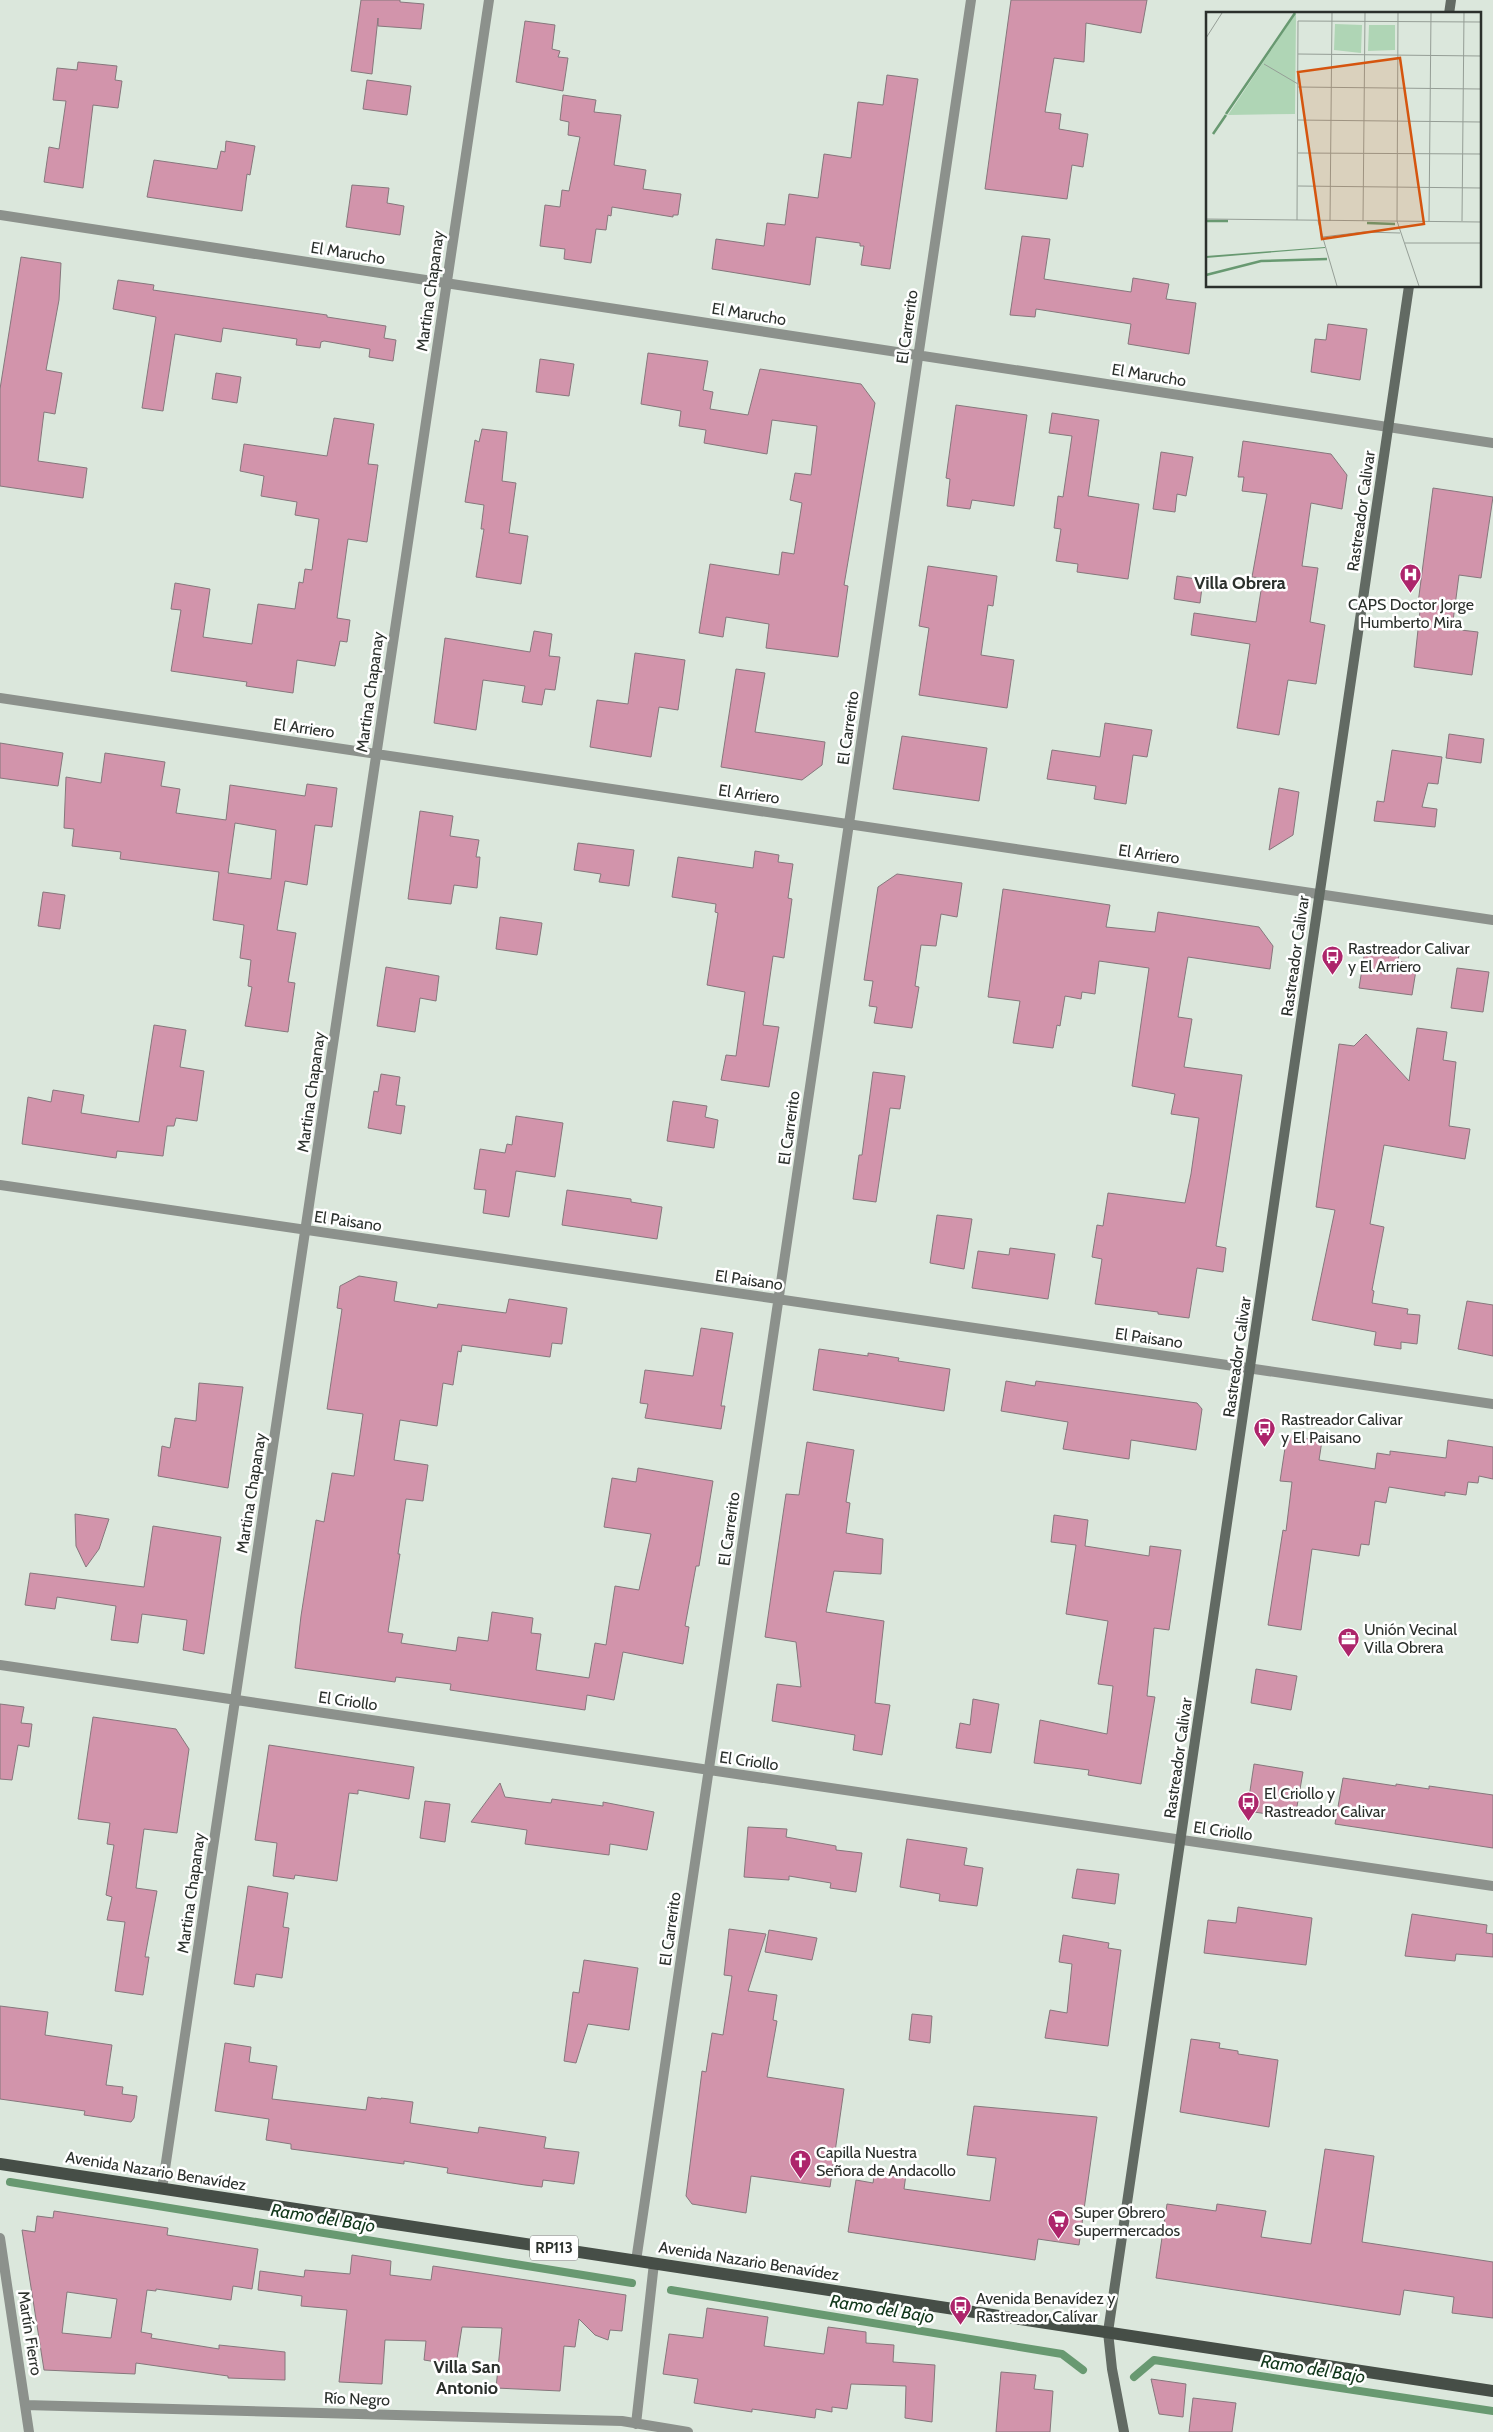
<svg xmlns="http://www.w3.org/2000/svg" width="1493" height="2432" viewBox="0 0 1493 2432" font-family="Cabin,sans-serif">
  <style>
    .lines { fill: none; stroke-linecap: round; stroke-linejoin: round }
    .stream { stroke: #689971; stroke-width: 8 }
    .building { fill: #d294ab; stroke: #86777c; fill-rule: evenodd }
    .minor { stroke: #8c918c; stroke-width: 10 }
    .secondary { stroke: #626a63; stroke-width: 10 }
    .primary { stroke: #464e47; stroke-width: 12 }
    .labels { text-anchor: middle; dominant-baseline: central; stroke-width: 5; stroke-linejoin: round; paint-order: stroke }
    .shield { fill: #fff; stroke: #6b6e6b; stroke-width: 1 }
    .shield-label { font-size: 15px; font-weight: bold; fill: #2b302c }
    .street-label { font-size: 16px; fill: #2b302c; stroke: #fff }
    .poi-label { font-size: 16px; fill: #2b302c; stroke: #fff; text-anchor: start }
    .neighbourhood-label { font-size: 18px; font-weight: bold; fill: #2b302c; stroke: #fff }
    .water-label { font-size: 18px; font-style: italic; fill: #10361a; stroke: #fff }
    .inset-river { fill: none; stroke: #689971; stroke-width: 2.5 }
    .inset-road { fill: none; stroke: #959e96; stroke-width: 1 }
    .view { fill: #d5550f; fill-opacity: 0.15; stroke: #d5550f; stroke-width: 2.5 }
    .inset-edge { fill: none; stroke: #2b302c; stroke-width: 2.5 }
  </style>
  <rect width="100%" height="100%" fill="#dbe7dc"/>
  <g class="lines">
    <path class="stream" d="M10,2182L632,2283
      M671,2290L1062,2354L1083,2370
      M1134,2377L1154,2360L1493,2411"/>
  </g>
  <path class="building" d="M361,0H400V2L424,4L421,29L378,26V18L372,74L351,71Z
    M1011,0H1147L1141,33L1086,23L1084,62L1054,58L1045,112L1061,114L1059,129L1088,134L1083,167L1072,165L1067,199L985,189Z
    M525,21L555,25L552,49L560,51L558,57L568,58L563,91L516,82Z
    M78,62L117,66L115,80L122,81L118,108L93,105L83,188L44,182L49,147L59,149L66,101L53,100L57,68L77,70Z
    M887,75L918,79L890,269L861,265L864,246H860V243L816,237L810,285L712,269L716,239L764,246L767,223L785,225L789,194L818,198L824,154L851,158L858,102L883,105Z
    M367,80L411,86L407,115L363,109Z
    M563,95L596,100L594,112L621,115L614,165L646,170L643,189L681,194L678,215H673V217L612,207L611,216L608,215L606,230L596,229L591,263L564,259L565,249L540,246L545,205L560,207L562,190L569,191L580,137L568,135L569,122L560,120Z
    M226,141L255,146L250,175L247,174L242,211L147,197L154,160L217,169L221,151L225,152Z
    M352,185L389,188L387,203L404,206L400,235L346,227Z
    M1022,236L1050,239L1044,279L1131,292L1133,278L1169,284L1166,299L1196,303L1189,354L1128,344L1131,324L1036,309L1035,317L1010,315Z
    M21,257L61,263L59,300L46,370L62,373L55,414L44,412L38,461L87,468L83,498L0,486V389Z
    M118,280L154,285L153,290L327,315V317L386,326L384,338L396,340L393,361L369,357L370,349L324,341L321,342L320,348L296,345L297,339L223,328L221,342L175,334L163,411L142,408L156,317L113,309Z
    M1328,324L1367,329L1360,380L1311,372L1315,339L1326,340Z
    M648,353L708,361L703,390L713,392L710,409L748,415L760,369L861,384L875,403L844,585L848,586L838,657L766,648L769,624L726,617L723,637L699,633L710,564L779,575L782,552L794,554L802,503L790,500L795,473L811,475L817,426L772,420L767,454L704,443L706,430L679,426L681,411L641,404Z
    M540,359L574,364L569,396L536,392Z
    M216,373L241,377L237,403L212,399Z
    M956,405L1027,415L1014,506L972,500L970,509L947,506L950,479L946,478Z
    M1052,413L1099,420L1088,496L1139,504L1128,579L1077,572L1078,564L1056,561L1061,529L1054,528L1058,496L1063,497L1072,436L1049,433Z
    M334,418L374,424L368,464L378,465L367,542L348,539L337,618L350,620L347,642L340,641L335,666L297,660L293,693L246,686L247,682L171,671L181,610L171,609L175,583L210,589L203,637L252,644L258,604L295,609L299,582L303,583L305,569L312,570L319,519L295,515L297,502L261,496L264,476L240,471L244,444L327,456Z
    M482,429L507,432L502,481L516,483L509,533L528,536L521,584L476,577L484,529H481L484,505L465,502L475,440L479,442Z
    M1243,441L1331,454L1347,475L1342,509L1311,503L1302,566L1318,568L1310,622L1325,625L1316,684L1288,680L1279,735L1237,728L1250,644L1191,635L1194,613L1256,622L1263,578L1252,577L1267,494L1242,491L1244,477H1238Z
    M1161,452L1193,457L1186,496L1177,494L1175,512L1153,509Z
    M1433,488L1493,497L1481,578L1459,575L1452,629L1478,632L1472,675L1414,667L1420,611H1417Z
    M928,566L997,576L993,606L988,605L981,655L1014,660L1007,708L919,695L929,628L919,626Z
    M1177,576L1203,580L1200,603L1174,599Z
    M534,631L552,634L549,656L560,657L555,690L545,689L542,705L522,702L525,686L483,680L476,730L434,723L445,638L530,652Z
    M635,653L685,660L678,710L659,707L651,757L590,747L597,700L628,704Z
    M736,669L765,673L755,732L825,742L822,765L802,780L721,767Z
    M1105,723L1152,730L1147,757L1133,755L1126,804L1094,799L1096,786L1047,779L1052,750L1100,757Z
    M1449,734L1484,739L1481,763L1446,758Z
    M902,736L987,748L979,801L893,789Z
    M0,743L63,753L58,786L0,778Z
    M1392,750L1442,757L1438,784L1428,783L1422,807L1437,809L1435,827L1374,821L1377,801L1384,802Z
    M105,753L165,762L161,786L180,789L176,813L226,820L230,785L305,796L307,784L337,788L332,827L315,825L307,885L285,881L277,930L296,933L288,982L295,983L288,1032L245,1026L252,987L248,986L251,960L240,958L244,925L213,920L219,872L120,859L121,852L72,846L74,829L64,828L66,777L101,783ZM235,823L276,830L271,879L228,873Z
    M1279,788L1299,792L1293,835L1269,850Z
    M420,811L453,816L450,836L479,840L476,857H480L477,888L454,885L451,904L408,899Z
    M578,843L634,850L629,886L599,882L601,874L574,870Z
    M755,851L779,855L778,862L793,864L788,898L792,899L784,958L773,956L763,1025L779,1027L769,1087L721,1080L726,1055L736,1056L745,992L707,985L718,913L715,912L716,904L672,897L678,857L753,868Z
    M897,874L962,883L957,917L941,914L936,946L921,945L915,986L919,987L912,1028L874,1023L877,1007L869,1006L873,981L864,980L878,887Z
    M1003,889L1110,905L1106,927L1155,932L1158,912L1259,927L1273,946L1270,969L1188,957L1178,1017L1192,1019L1184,1067L1242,1075L1216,1246L1226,1248L1223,1272L1197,1268L1189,1318L1158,1314V1312L1095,1304L1102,1259L1092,1257L1097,1225L1103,1226L1108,1193L1185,1203L1191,1174L1199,1118L1171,1114L1175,1094L1132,1086L1149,968L1099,961L1095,994L1082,992L1081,999L1065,996L1060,1026L1057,1025L1053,1048L1013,1043L1020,1001L988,997Z
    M43,892L65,895L60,929L38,926Z
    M500,917L542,923L537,955L496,949Z
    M1365,950L1399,954L1398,961L1417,964L1412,995L1359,988Z
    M386,967L439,976L436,1001L420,998L415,1032L377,1026Z
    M1457,968L1489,972L1483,1012L1451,1008Z
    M154,1025L186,1030L180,1067L204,1071L197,1121L176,1118L174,1126H167L163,1156L117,1151L116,1158L22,1144L28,1097L51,1102L53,1090L84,1095L81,1113L139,1122Z
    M1417,1028L1447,1032L1443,1060L1456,1062L1449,1126L1470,1129L1465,1159L1384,1145L1370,1224L1384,1227L1372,1290L1374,1291L1372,1303L1408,1309L1407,1314L1420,1315L1417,1344L1401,1342V1349L1374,1345L1376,1332L1312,1320L1335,1210L1316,1207L1339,1044L1354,1046L1366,1034L1409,1081Z
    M873,1072L905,1076L900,1109L890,1108L876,1202L853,1199L859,1155H862Z
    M381,1074L400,1077L396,1105L405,1106L401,1134L368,1128L374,1091L378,1092Z
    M673,1101L707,1106L705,1117L718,1120L714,1148L667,1141Z
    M516,1116L563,1123L555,1177L516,1171L509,1217L483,1213L486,1190L474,1189L480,1149L505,1153L507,1144L512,1145Z
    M567,1190L631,1199V1202L662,1207L657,1239L562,1225Z
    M937,1215L972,1219L964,1269L930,1263Z
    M1010,1248L1055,1254L1048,1299L972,1288L978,1251L1009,1255Z
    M359,1276L397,1282L394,1301L437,1308L438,1304L506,1313L509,1299L567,1308L562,1344L552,1343L550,1357L462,1345L461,1352L458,1351L453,1385L443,1383L437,1426L400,1420L394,1460L428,1465L423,1501L406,1499L398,1554H400L388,1632L403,1634L401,1643L456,1651L458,1637L488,1641L492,1612L533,1618L531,1633L541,1634L536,1670L589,1678L595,1643L606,1645L615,1586L639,1590L651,1534L604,1527L612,1478L636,1482L638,1468L713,1481L699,1566H696L685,1626L689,1627L683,1664L623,1652L614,1700L587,1695L585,1710L450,1690L451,1684L396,1677L395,1682L295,1668L301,1616L316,1520L324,1522L332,1473L354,1476L363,1414L327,1409L342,1309L337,1308L340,1286Z
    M1467,1301L1493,1305V1356L1458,1349Z
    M701,1328L733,1333L721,1406H725L721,1429L645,1418L648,1404L640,1403L645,1370L693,1376Z
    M819,1349L868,1356V1353L899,1358L898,1361L950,1369L944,1411L813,1390Z
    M1006,1381L1035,1386L1036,1381L1197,1403L1202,1409L1196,1450L1131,1440L1129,1459L1063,1449L1068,1422L1001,1411Z
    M199,1383L243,1387L228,1488L158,1476L162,1446L170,1448L175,1418L196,1421Z
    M1287,1435L1322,1441L1319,1460L1375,1469L1377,1453L1390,1455V1451L1446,1458L1448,1440L1493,1447V1479L1479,1476L1478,1483L1468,1482L1466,1495L1445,1492V1496L1389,1487L1386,1503L1375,1501L1369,1545L1361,1544L1359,1556L1312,1549L1301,1630L1268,1625L1283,1530L1286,1531L1292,1482L1280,1481Z
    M807,1442L854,1450L846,1502L850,1503L846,1533L883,1539L881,1574L834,1571L826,1612L884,1621L875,1703L890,1705L882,1755L853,1750L855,1735L772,1721L777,1684L801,1687L796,1642L765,1637L786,1494L799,1495Z
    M75,1514L109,1519L99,1549L86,1567L76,1546Z
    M1054,1515L1088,1520L1085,1546L1149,1556L1150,1546L1181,1550L1169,1630L1154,1628L1147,1696L1155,1697L1141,1784L1088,1775L1089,1770L1034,1763L1040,1720L1107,1734L1113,1686L1098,1684L1108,1621L1066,1614L1076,1545L1051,1542Z
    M153,1526L221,1537L204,1654L183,1650L187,1620L142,1614L138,1643L111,1640L116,1606L57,1597L55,1609L25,1605L30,1573L144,1587Z
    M1256,1669L1297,1676L1291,1710L1251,1703Z
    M973,1699L999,1704L991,1753L956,1748L960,1723L970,1725Z
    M0,1704L24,1707L21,1723L32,1724L29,1747L18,1745L12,1780L0,1779Z
    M93,1717L176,1729L189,1749L177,1833L144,1829L136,1888L157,1891L145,1957H149L143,1995L115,1991L125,1922L107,1920L112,1897L106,1895L114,1845L107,1844L110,1823L78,1819Z
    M269,1745L414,1767L409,1799L358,1790V1794L349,1793L337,1881L295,1875L294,1879L273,1876L277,1843L255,1840Z
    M1254,1764L1303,1772L1295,1818L1247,1811Z
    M1343,1778L1396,1786V1784L1429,1789V1786L1493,1795V1848L1335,1824Z
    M500,1783L505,1797L551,1803L552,1799L603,1806V1802L654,1812L647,1850L610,1844L609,1855L525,1844L527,1830L471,1822Z
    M425,1801L450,1804L445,1842L420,1838Z
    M748,1827L787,1829L786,1837L836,1846V1850L862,1853L856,1892L830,1888L831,1883L789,1876V1880L744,1877Z
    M907,1839L967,1848L964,1865L983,1868L977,1906L939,1901L940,1894L900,1887Z
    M1077,1869L1119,1874L1115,1904L1072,1898Z
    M248,1886L288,1893L283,1927L289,1928L282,1978L256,1974L254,1987L234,1984Z
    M1238,1907L1312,1918L1306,1965L1204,1953L1208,1920L1236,1923Z
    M1412,1914L1487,1925L1486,1933L1493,1934V1957L1456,1954L1455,1961L1405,1956Z
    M729,1929L766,1934L748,1991L777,1995L773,2020L777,2021L767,2077L844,2089L830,2187L751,2176L746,2213L692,2204L686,2196L702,2071L706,2072L712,2033L723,2035L732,1976L724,1975Z
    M769,1930L817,1938L812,1960L765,1952Z
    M1063,1935L1109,1943L1108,1948L1121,1950L1108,2046L1045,2038L1050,2010L1067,2013L1072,1964L1059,1962Z
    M584,1960L638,1968L629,2030L588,2024L576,2063L564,2061L573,1992L579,1993Z
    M0,2006L48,2012L45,2035L112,2045L106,2085L123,2087L122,2094L137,2096L134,2118L131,2122L84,2115L85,2111L0,2099Z
    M912,2014L932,2016L930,2043L909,2040Z
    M1191,2039L1220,2043L1219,2048L1238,2051V2054L1278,2060L1269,2127L1180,2112Z
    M225,2043L251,2047L249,2062L277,2066L272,2099L366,2110L368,2097L381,2099V2098L413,2102L410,2123L478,2133L479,2127L546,2137L544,2148L579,2152L574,2184L543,2180L542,2187L525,2185L447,2173L448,2168L404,2161V2164L291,2149V2144L266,2140L269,2119L215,2111Z
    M974,2106L1097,2117L1079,2245L1038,2239L1035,2260L848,2232L856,2180L873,2183L875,2170L906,2174L904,2189L990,2201L996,2158L967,2155Z
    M1325,2149L1374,2156L1362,2242L1493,2262V2318L1452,2313L1454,2297L1404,2290L1400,2315L1156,2278L1167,2204L1216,2211L1217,2204L1266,2211L1261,2237L1311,2244Z
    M54,2211L168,2228L167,2235L258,2249L252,2289L233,2286L231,2300L156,2289V2291L147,2290L141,2332L152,2334L151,2338L219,2349V2345L285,2352V2380L228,2378V2376L136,2363L135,2374L44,2370L22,2230L35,2232L37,2216L53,2218ZM67,2292L117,2299L111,2338L62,2333Z
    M352,2255L391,2261L390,2275L431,2280L433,2266L626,2295L622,2331L610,2330L608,2340L595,2335L579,2319L575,2347L564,2346L560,2391L496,2388L502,2328L462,2327L456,2365L424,2360L426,2341L385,2340L382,2384L339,2382L347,2310L301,2306L302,2296L258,2290L260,2271L304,2277L305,2270L350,2274Z
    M707,2308L768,2317L764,2346L824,2354L828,2327L866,2332V2343L894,2345L893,2362L935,2365L932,2422L905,2418L906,2386L851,2384L847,2409L832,2407V2412L816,2409L815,2418L752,2409V2412L694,2403L698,2379L663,2374L669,2334L703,2338Z
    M1001,2372L1036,2375L1034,2389L1053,2391L1050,2432H996Z
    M1151,2379L1186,2384L1183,2417L1159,2414Z
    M1193,2398L1236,2403L1232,2432H1189Z"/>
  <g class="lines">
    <path class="minor" d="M0,215L1493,443
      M0,698L1493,920
      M0,1185L1493,1404
      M0,1665L1493,1886
      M162,2189L489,0
      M0,2238L29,2432
      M636,2261L971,0
      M25,2405L622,2421L688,2432
      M636,2424L654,2263"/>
    <path class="secondary" d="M1449,14L1451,0
      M1124,2432L1112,2369L1108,2332L1409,286"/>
    <path class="primary" d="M0,2164L1493,2391"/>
  </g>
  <defs>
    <symbol id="hospital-pin" viewBox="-11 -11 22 30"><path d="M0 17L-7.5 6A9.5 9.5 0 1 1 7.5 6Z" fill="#ad256b" stroke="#fff"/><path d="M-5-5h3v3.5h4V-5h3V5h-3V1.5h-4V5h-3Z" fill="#fff"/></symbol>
    <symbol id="bus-pin" viewBox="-11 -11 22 30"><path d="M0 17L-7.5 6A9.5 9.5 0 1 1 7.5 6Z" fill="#ad256b" stroke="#fff"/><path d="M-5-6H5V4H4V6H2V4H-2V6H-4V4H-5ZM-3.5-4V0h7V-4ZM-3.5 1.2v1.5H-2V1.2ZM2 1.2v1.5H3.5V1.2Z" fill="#fff"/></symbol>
    <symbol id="office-pin" viewBox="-11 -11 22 30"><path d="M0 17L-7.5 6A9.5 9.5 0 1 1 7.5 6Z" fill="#ad256b" stroke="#fff"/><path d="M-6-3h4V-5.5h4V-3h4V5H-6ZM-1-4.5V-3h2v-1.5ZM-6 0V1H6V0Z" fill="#fff"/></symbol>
    <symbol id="church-pin" viewBox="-11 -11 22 30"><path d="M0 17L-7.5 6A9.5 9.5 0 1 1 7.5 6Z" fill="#ad256b" stroke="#fff"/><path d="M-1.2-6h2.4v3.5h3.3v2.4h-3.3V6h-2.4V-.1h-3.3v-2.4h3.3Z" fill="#fff"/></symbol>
    <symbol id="supermarket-pin" viewBox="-11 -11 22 30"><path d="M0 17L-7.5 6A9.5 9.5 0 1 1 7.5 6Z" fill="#ad256b" stroke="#fff"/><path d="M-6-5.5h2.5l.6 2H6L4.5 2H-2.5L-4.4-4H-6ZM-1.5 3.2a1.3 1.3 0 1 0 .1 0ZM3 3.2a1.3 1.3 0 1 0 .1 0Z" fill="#fff"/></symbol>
  </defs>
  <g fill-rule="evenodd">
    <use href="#hospital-pin" x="1398" y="562" width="25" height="34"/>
    <use href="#bus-pin" x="1320" y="944" width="25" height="34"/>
    <use href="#bus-pin" x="1252" y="1416" width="25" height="34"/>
    <use href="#office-pin" x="1336" y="1626" width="25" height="34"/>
    <use href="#bus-pin" x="1236" y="1790" width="25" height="34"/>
    <use href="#church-pin" x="788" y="2148" width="25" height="34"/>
    <use href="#supermarket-pin" x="1046" y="2208" width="25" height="34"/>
    <use href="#bus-pin" x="948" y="2294" width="25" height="34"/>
  </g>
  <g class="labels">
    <rect class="shield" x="530" y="2235.5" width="48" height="25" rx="4"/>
    <g class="shield-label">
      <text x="554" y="2248">RP113</text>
    </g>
    <g class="street-label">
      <text transform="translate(348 253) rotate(9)">El Marucho</text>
      <text transform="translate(430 291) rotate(-82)">Martina Chapanay</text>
      <text transform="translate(749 314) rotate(9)">El Marucho</text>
      <text transform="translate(907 327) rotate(-82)">El Carrerito</text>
      <text transform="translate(1149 375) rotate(9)">El Marucho</text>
      <text transform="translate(1361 511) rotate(-82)">Rastreador Calivar</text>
      <text transform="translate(370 692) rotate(-82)">Martina Chapanay</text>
      <text transform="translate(304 728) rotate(8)">El Arriero</text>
      <text transform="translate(848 728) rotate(-82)">El Carrerito</text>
      <text transform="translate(749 794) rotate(8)">El Arriero</text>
      <text transform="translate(1149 854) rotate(8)">El Arriero</text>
      <text transform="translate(1295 956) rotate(-82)">Rastreador Calivar</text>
      <text transform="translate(311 1092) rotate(-82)">Martina Chapanay</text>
      <text transform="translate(789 1128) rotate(-82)">El Carrerito</text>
      <text transform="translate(348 1221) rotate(8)">El Paisano</text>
      <text transform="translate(749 1280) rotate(8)">El Paisano</text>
      <text transform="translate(1149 1338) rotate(8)">El Paisano</text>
      <text transform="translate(1237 1357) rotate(-82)">Rastreador Calivar</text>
      <text transform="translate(251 1493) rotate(-81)">Martina Chapanay</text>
      <text transform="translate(729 1529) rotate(-82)">El Carrerito</text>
      <text transform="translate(348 1701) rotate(8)">El Criollo</text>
      <text transform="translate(1178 1758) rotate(-82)">Rastreador Calivar</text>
      <text transform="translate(749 1761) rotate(8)">El Criollo</text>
      <text transform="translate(1223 1831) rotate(8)">El Criollo</text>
      <text transform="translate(191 1893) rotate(-82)">Martina Chapanay</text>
      <text transform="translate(670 1929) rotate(-82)">El Carrerito</text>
      <text transform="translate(156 2171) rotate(9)">Avenida Nazario Benavídez</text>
      <text transform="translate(749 2261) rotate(9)">Avenida Nazario Benavídez</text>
      <text transform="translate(30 2333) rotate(81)">Martín Fierro</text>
      <text transform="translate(357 2399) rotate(2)">Río Negro</text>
    </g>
    <g class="poi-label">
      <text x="1411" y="604" text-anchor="middle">CAPS Doctor Jorge<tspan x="1411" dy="18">Humberto Mira</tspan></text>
      <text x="1348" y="948">Rastreador Calivar<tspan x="1348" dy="18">y El Arriero</tspan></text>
      <text x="1281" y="1419">Rastreador Calivar<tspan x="1281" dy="18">y El Paisano</tspan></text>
      <text x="1364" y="1629">Unión Vecinal<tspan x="1364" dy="18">Villa Obrera</tspan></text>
      <text x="1264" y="1793">El Criollo y<tspan x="1264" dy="18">Rastreador Calivar</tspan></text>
      <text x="816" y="2152">Capilla Nuestra<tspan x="816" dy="18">Señora de Andacollo</tspan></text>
      <text x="1074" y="2212">Super Obrero<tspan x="1074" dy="18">Supermercados</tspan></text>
      <text x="976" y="2298">Avenida Benavídez y<tspan x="976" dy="18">Rastreador Calívar</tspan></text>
    </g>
    <g class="neighbourhood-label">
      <text x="1240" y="583">Villa Obrera</text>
      <text x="467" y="2367">Villa San<tspan x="467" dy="21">Antonio</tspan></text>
    </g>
    <g class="water-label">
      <text transform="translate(323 2218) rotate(9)">Ramo del Bajo</text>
      <text transform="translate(882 2309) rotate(9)">Ramo del Bajo</text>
      <text transform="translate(1313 2369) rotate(9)">Ramo del Bajo</text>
    </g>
  </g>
  <g transform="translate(1206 12)">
    <rect width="275" height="275" fill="#dbe7dc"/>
    <path d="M90,1L89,102L22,103ZM129,12L156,13L155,41L128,38ZM189,13V38L162,39L163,13Z" fill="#afd5b5"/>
    <path d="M119,235V236L0,246V244Z" fill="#689971"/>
    <path class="inset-river" d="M20,102L89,1M7,122L20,103M0,209H22M161,211L189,212M0,263L55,249L121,247"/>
    <path class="inset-road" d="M192,1L191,209L213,274M0,26L16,1M92,42L275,44M58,52L92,72M92,75L275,77M91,108L275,110M92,141L275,142M92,174L275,176M0,207L275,210M91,208L92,9L275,10M112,209L131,274M124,209L126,1M157,209L159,1M223,209L225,1M256,209L258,1M117,225L158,220L194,221M199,231H275"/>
    <path class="view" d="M194,46L218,212L116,227L92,60Z"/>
    <rect width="275" height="275" class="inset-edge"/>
  </g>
</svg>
